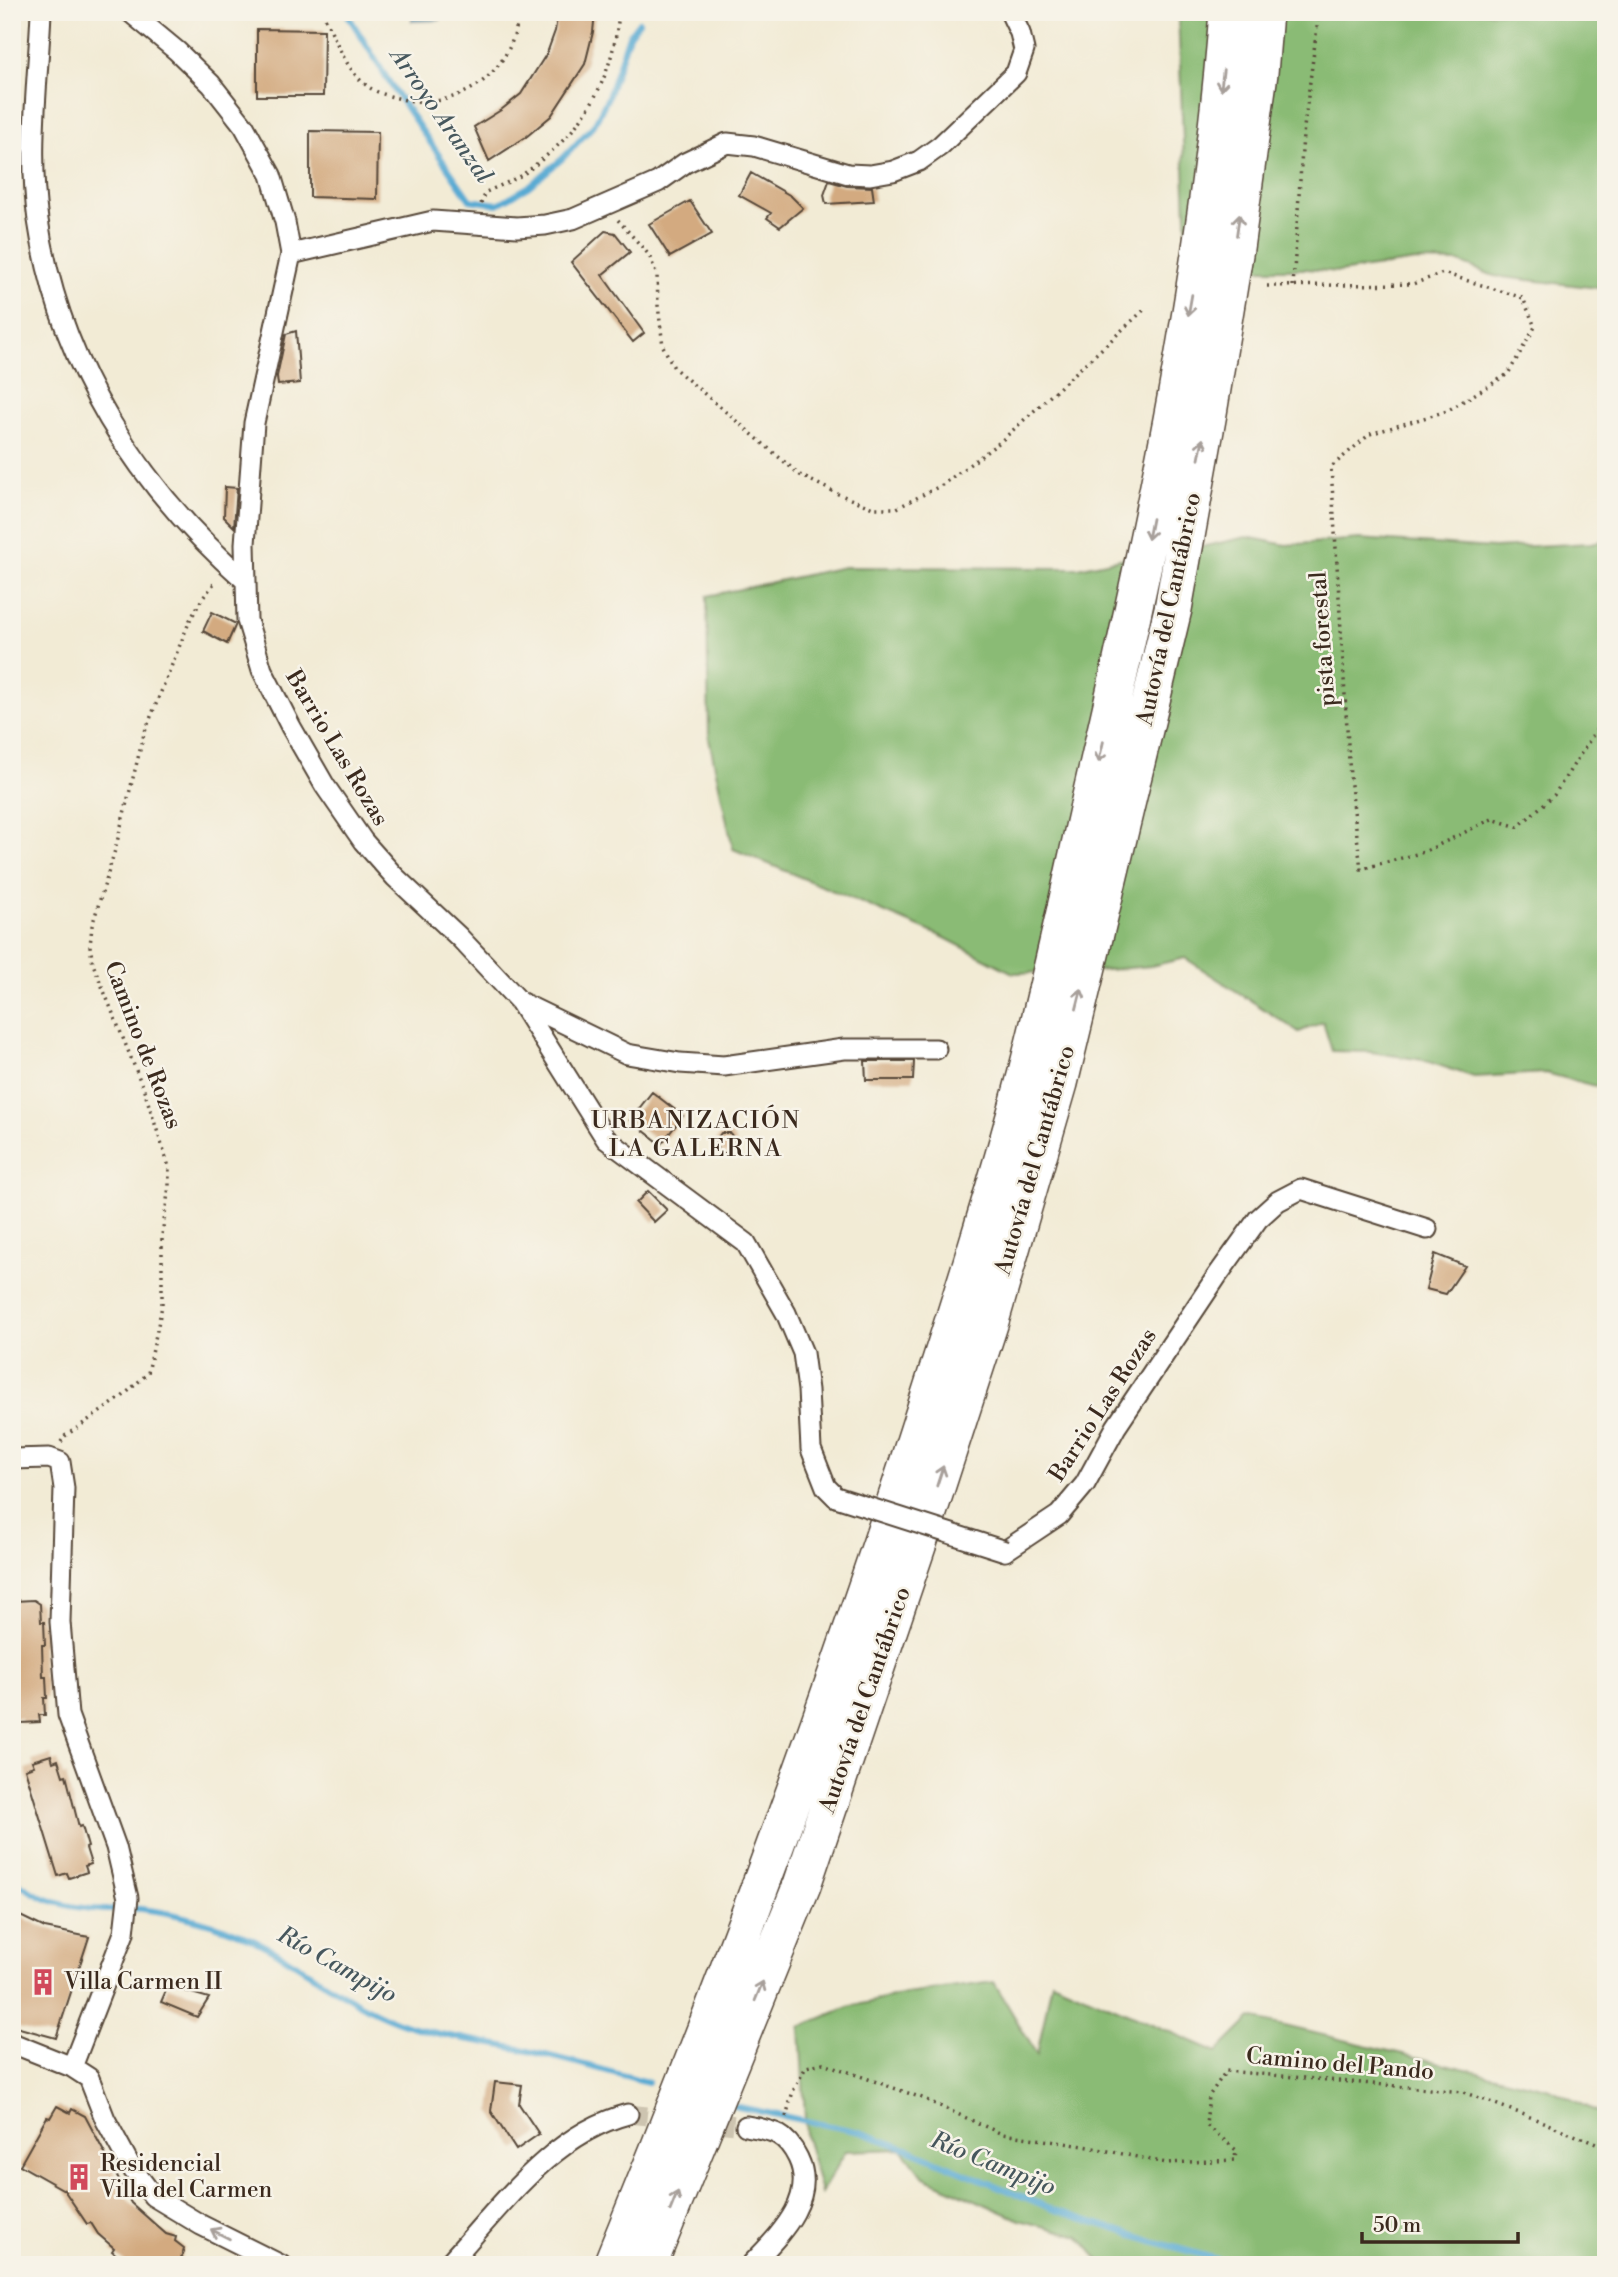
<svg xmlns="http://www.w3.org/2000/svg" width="1618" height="2277" viewBox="0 0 1618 2277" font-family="'Libre Bodoni',serif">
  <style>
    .forest { fill: #8abb74; stroke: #627249; stroke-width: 2 }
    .water { fill: #59aad3; stroke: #4a6a78; stroke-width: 2 }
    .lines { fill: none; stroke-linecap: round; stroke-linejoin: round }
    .stream { stroke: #59aad3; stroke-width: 6 }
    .building { fill: #d3aa80 }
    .street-tunnel { stroke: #cdc4b0; stroke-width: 19; stroke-dasharray: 19 10; stroke-linecap: butt }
    .street-casing { stroke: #564739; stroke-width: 23 }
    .highway-casing { stroke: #564739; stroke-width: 40 }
    .path { stroke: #564739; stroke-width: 3.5; stroke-dasharray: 2 5; stroke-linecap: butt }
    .street { stroke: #fff; stroke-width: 19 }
    .highway { stroke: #fff; stroke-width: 37 }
    .street-bridge-casing { stroke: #564739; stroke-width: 23; stroke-linecap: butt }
    .street-bridge { stroke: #fff; stroke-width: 19 }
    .oneway { stroke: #a79f9a }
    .labels { text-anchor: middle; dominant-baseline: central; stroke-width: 5; stroke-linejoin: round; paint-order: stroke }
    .street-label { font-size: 23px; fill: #3b2a1e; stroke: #f7f3e8 }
    .poi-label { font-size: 23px; fill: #3b2a1e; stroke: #f7f3e8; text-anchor: start }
    .water-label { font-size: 24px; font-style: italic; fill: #46575d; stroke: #f7f3e8 }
    .neighbourhood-label { font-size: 24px; letter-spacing: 2px; fill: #3b2a1e; stroke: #f7f3e8 }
  </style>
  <rect width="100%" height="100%" fill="#f7f3e8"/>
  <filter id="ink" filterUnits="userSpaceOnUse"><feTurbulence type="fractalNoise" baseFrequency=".0143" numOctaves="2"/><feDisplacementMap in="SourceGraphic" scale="14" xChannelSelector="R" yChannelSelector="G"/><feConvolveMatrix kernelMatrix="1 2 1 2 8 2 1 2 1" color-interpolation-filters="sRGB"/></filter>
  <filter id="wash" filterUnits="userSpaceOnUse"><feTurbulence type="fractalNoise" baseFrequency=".00686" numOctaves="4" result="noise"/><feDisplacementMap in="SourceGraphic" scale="28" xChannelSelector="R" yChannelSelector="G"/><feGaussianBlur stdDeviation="1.57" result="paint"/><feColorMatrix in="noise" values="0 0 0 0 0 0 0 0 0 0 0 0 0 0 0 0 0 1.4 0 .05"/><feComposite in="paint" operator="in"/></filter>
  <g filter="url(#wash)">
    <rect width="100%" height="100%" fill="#f2ebd5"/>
    <path class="forest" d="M1178,12H1606V289L1494,276L1459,262L1416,261L1339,272L1306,269H1188Z
      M1247,537L1286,545L1359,539L1494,548L1591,543L1606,540V1089L1546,1073L1474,1077L1423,1060L1371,1052L1332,1051L1323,1022L1299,1032L1185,958L1151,966L1095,971L1013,973L943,937L733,849L709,739L707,596L844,567L1078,568L1157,551L1196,548Z
      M1052,1981L1217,2052L1251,2018L1550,2089L1606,2116V2265H1104L1079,2236L1020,2220L924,2177L902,2149L846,2151L821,2193L806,2136L800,2027L848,2007L906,1994L994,1982L1037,2055Z"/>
    <path class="water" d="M412,12H440V20L412,21Z"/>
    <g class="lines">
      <path class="stream" d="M346,12L396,93L470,200L498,204L528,187L562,159L594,125L608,97L629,35L639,22
        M12,1878C41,1902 68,1908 105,1910C117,1910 130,1907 142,1909C166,1912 191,1918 214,1925C279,1943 326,1991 386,2017C425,2034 468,2039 509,2047C556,2056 602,2070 648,2082
        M734,2106L860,2132L910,2150L1055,2210L1152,2241L1238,2265"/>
    </g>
    <g id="blocks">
      <path class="building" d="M558,12H595L593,32L585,64L551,116L526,137L489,161L474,127L501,110L521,94L547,53L555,31Z
        M257,29L324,30L323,96H257Z
        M310,131L378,132L377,199L310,197Z
        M751,173L791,196L803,208L780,227L767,218L771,213L739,195Z
        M829,181L847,186L872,187L874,201L826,204L824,195Z
        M690,201L712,234L670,257L649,224Z
        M605,231L615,233L630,252L602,275L644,333L633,342L571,262Z
        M296,331L300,383L278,385L277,376L286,334Z
        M225,487L237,488L234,527L224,517Z
        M212,612L236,624L227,644L203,631Z
        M865,1061H914L913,1080H866Z
        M652,1092L683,1116L661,1144L630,1120Z
        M721,1133H730L736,1142L735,1150L727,1154L718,1151L716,1140Z
        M648,1191L667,1210L654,1222L636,1203Z
        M1435,1254L1465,1266L1446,1294L1426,1289Z
        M34,1600L40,1604L41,1622H44L45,1645H42L43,1677H46L47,1698H44L45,1715H39L40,1722L21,1723L20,1718H12V1606H15V1601Z
        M51,1755L53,1762L58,1760L63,1776L66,1775L79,1827L82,1826L88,1847L86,1848L91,1864L85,1866L87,1872L69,1878L67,1873L58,1876L25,1769L34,1766L32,1761Z
        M12,1912L45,1928L89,1937L56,2038L12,2026Z
        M168,1986L209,1998L197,2017L161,2002Z
        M495,2082L522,2085L519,2104L539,2134L516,2150L491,2111Z
        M57,2106L70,2113L72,2109L85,2116L131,2203L166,2234L176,2237L175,2241L184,2248L179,2265H128L112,2251L114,2248L98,2234L91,2223L87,2224L64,2190L20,2165L47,2117L50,2118Z"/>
    </g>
  </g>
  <g filter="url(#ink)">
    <use href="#blocks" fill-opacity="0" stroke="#564739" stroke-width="2"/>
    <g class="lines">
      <path class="street-tunnel" d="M628,2114L746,2126"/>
      <defs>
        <path id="street" d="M41,12C38,81 28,152 38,220C59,364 137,486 246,581
          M130,12L177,51L211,84L244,126L271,175L285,222L291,254L254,423L245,544L247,620L262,670L291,727L325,786L363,841L395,877L459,937L520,1002L606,1139L746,1243L786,1313L803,1353L808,1390L811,1449L826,1487L836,1497
          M291,254L433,221L517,227L545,225L573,219L658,182L685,163L727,143L754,146L848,174L870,175L893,171L919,161L940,146L1016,73L1024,50L1020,33L1010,12
          M520,1002L627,1054L680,1063L724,1066L844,1049H936
          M12,1459L49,1458L60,1462L64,1488L60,1622L68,1715L116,1847L128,1898L124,1933L72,2067
          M1005,1551L1059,1515L1085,1484L1116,1427L1217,1276L1258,1219L1278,1201L1301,1189L1427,1229
          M12,2043L72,2067L89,2078L105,2119L131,2167L153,2196L201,2225L281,2265
          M746,2126C773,2130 786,2133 798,2158C818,2200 777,2237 751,2265
          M447,2265C499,2209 551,2134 628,2114"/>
        <path id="highway" d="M612,2265C719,2004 818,1738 906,1470C948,1339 991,1208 1026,1076C1053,973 1074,869 1098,766C1155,520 1209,264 1228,12
          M648,2265L802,1885L920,1537L990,1321L1059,1083L1173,609L1208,413L1235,248L1259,73L1264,12"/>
      </defs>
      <use href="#street" class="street-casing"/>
      <use href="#highway" class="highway-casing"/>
      <path class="path" d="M322,12C335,36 344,68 366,85C376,93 389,96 401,99C460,112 513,73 519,12
        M481,204L486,192C497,187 509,182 520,176C529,171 537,163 546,156C591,119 614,70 619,12
        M618,220L649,255L657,275L658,305L663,346L674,368L800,475L838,494L873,508H897L942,485L1000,442L1145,309
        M1267,286L1413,284L1443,273L1523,298L1535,327L1508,374L1447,411L1370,434L1331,467L1350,777L1361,869L1424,852L1492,819L1518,827L1554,795L1606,715
        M1293,286L1303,135L1319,12
        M61,1442L65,1436L122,1397L148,1373L162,1306V1235L169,1186V1167L144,1090L93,964L90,946L92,926L115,850L144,734L190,620L202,599L216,581
        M786,2117L793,2091L806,2067L823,2063L922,2098L1002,2134L1084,2146L1166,2163L1235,2160L1236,2150L1206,2125L1209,2096L1226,2071L1463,2092L1538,2120L1606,2148"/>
      <use href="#street" class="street"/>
      <use href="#highway" class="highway"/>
      <defs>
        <path id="street-bridge" d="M836,1497L1005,1551"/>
      </defs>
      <use href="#street-bridge" class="street-bridge-casing"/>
      <use href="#street-bridge" class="street-bridge"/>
    </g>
    <defs><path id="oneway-shaft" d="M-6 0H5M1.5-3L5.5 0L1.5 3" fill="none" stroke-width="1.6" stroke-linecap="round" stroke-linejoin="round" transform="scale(1.75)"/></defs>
    <g class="oneway">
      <use href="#oneway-shaft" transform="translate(1222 80) rotate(97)"/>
      <use href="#oneway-shaft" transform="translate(1238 225) rotate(-82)"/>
      <use href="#oneway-shaft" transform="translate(1190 305) rotate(100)"/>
      <use href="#oneway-shaft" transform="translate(1201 449) rotate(-79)"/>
      <use href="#oneway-shaft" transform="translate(1150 529) rotate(101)"/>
      <use href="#oneway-shaft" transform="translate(1101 752) rotate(103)"/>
      <use href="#oneway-shaft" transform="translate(1079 999) rotate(-76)"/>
      <use href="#oneway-shaft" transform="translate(940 1476) rotate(-72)"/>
      <use href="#oneway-shaft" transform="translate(759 1991) rotate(-68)"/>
      <use href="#oneway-shaft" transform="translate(674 2201) rotate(-68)"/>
      <use href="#oneway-shaft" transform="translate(220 2234) rotate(-153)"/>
    </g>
  </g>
  <defs>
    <symbol id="building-bare" viewBox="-9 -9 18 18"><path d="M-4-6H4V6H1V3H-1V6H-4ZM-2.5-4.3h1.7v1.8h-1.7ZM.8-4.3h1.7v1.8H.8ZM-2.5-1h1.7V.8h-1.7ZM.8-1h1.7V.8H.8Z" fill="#d1495b" stroke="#f7f3e8" stroke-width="2.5" paint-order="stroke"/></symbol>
  </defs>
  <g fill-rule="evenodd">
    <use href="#building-bare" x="24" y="1963" width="38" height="38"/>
    <use href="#building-bare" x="60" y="2158" width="38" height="38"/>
  </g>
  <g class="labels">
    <g class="street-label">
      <text transform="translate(1169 609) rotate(-78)">Autovía del Cantábrico</text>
      <text transform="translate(1323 639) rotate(-94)">pista forestal</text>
      <text transform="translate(337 748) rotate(59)">Barrio Las Rozas</text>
      <text transform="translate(143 1045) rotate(69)">Camino de Rozas</text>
      <text transform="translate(1035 1160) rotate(-74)">Autovía del Cantábrico</text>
      <text transform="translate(1103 1405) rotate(-57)">Barrio Las Rozas</text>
      <text transform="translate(865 1700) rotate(-71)">Autovía del Cantábrico</text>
      <text transform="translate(1340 2064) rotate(5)">Camino del Pando</text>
    </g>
    <g class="poi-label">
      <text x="64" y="1982">Villa Carmen II</text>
      <text x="100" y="2164">Residencial<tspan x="100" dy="26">Villa del Carmen</tspan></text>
    </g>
    <g class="water-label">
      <text transform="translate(441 116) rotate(55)">Arroyo Aranzal</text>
      <text transform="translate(337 1965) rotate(29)">Río Campijo</text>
      <text transform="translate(993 2164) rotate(22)">Río Campijo</text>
    </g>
    <g class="neighbourhood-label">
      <text x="696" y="1121">URBANIZACIÓN<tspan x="696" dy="28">LA GALERNA</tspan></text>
    </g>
  </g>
  <rect width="1618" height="2277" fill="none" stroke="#f7f3e8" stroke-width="42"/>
  <path d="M1362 2232v10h156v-10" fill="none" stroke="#3b2a1e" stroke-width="3.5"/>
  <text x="1373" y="2232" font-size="21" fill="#3b2a1e" stroke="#f7f3e8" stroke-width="5" paint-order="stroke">50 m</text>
</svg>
